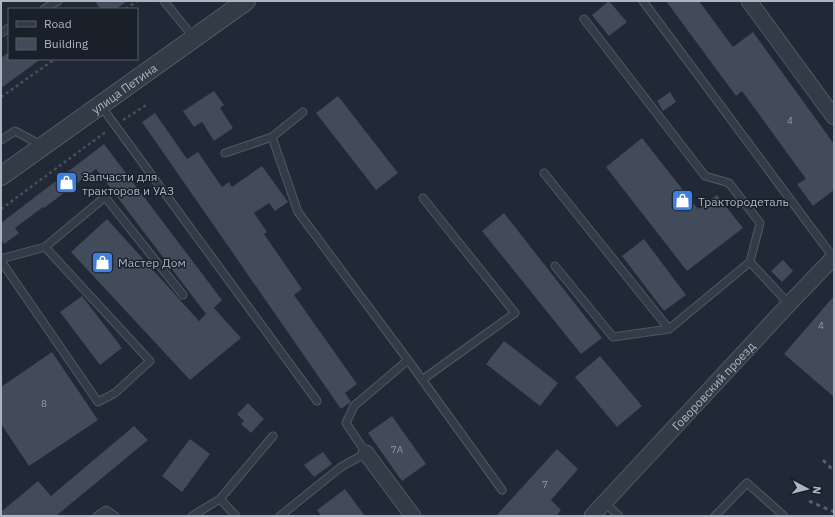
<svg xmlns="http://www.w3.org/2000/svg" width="835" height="517" viewBox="0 0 835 517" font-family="'IBM Plex Sans',sans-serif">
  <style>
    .building { fill: #414b5a }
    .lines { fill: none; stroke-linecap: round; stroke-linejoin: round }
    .service-casing { stroke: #515864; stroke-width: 9 }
    .minor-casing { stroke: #515864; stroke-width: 17 }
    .tertiary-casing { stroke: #515864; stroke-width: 20 }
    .path { stroke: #415356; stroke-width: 2.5; stroke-dasharray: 3 3; stroke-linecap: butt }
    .service { stroke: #333b46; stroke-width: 7 }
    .minor { stroke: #333b46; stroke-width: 15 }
    .tertiary { stroke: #333b46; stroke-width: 18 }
    .rail { stroke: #555e6d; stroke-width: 3; stroke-dasharray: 4 4; stroke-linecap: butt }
    .labels { text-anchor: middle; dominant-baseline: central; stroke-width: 3; stroke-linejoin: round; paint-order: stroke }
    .number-label { font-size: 10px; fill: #929aa9 }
    .street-label { font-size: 12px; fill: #adb5c3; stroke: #19202a }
    .poi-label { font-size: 12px; fill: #adb5c3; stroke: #19202a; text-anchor: start }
  </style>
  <rect width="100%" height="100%" fill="#202935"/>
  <path class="building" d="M95,1H127L116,9H100Z
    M609,1L627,22L609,36L592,15Z
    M666,1H699L733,47L753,32L834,144V190L813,206L797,184L806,179L742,91L736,96Z
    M9,52V59H41L1,88V58Z
    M214,91L224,105L220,108L233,128L214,141L202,122L194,127L183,111Z
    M670,92L676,102L663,111L657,101Z
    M338,96L398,173L376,190L316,113Z
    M155,113L187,159L198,152L222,187L229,182L232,187L262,166L288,202L275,211L269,203L254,213L267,232L264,234L302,289L294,295L357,384L345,393L351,402L341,409L142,122Z
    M642,138L698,209L717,195L743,228L687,271L606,167Z
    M104,144L222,300L214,308L241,338L190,380L71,252L107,219L199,321L206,314L96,169L44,208L43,207L15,228L19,233L4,244L1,240V223Z
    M504,213L602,338L581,354L482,231Z
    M644,239L686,295L664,311L622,256Z
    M783,260L793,271L782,282L771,271Z
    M82,296L122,348L100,365L60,312Z
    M834,296V397L784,354Z
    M504,341L558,383L540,406L486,364Z
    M52,352L98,420L29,466L1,424V387Z
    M600,356L642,406L617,427L575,377Z
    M248,403L264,419L251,433L241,424L244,421L237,414Z
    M392,416L426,464L402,481L368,433Z
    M134,426L148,440L56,516H1V512L38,481L51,496Z
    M190,439L210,454L182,492L162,476Z
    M557,449L578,469L551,500L561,510L556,516H496Z
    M323,452L332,464L314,477L304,465Z
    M345,489L365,516H321L317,510Z"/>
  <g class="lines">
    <defs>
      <path id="service" d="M164,1L194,38
        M643,1L833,257
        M44,9L58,1
        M584,19L705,176L729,183L760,223L750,262L789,304
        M1,33L9,28
        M101,106L317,401
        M1,140L15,131L41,145
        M225,153L272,137
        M544,173L669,329L750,262
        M1,259L45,247L105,197L183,295
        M1,261L98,402L115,393L150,361L45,247
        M555,266L613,337L669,329
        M408,360L502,490
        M422,380L515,313L423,198
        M220,499L273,436
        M605,503L619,516
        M97,516L106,510L115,516
        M192,516L220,499L236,516
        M280,516L341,467L366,453L346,423L354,406L408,360L298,212L272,137L303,112
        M715,516L747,483L784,516"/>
      <g id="minor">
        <path d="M749,1L834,117"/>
        <path d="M366,453L413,516"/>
        <path id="s1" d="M592,516L789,304L834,257"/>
      </g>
      <g id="tertiary">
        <path id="s2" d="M1,176L246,1"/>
      </g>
    </defs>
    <use href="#service" class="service-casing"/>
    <use href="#minor" class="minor-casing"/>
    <use href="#tertiary" class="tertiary-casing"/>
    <path class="path" d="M126,9L137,1
      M1,97L55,59
      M123,120L148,104
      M1,209L107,131"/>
    <use href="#service" class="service"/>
    <use href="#minor" class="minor"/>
    <use href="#tertiary" class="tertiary"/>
    <path class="rail" d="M823,460L834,471
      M809,501L834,512"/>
  </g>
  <defs>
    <symbol id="shop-square" viewBox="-11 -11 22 22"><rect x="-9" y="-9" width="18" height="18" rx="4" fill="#3f7fe0" stroke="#19202a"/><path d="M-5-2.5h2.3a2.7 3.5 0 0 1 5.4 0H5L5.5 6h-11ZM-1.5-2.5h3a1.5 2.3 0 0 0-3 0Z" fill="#fff"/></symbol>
  </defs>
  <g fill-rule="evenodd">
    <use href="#shop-square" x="54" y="170" width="25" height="25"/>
    <use href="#shop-square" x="670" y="188" width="25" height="25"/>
    <use href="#shop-square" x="90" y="250" width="25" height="25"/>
  </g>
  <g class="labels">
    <g class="number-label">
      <text x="790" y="120">4</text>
      <text x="821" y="325">4</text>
      <text x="44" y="403">8</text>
      <text x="397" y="449">7А</text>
      <text x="545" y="484">7</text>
    </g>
    <g class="street-label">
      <text stroke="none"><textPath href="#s2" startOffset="151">улица Петина</textPath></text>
      <text stroke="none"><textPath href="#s1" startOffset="178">Говоровский проезд</textPath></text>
    </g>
    <g class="poi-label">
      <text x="82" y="176">Запчасти для<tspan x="82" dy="14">тракторов и УАЗ</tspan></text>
      <text x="698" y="201">Трактородеталь</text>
      <text x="118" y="262">Мастер Дом</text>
    </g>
  </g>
  <rect width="835" height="517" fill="none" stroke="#adb5c3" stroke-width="4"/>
  <rect x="8" y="8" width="130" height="52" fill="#19202a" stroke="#545c67"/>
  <rect x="16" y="21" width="20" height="6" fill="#333b46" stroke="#545c67"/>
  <text x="44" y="28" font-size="12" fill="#adb5c3">Road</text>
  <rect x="16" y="38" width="20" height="12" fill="#414b5a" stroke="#545c67"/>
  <text x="44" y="48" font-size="12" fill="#adb5c3">Building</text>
  <g transform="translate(807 489) rotate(97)" stroke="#19202a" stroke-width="3" paint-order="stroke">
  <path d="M0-3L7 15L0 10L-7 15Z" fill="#adb5c3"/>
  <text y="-6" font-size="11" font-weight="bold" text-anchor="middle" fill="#adb5c3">N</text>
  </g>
</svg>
